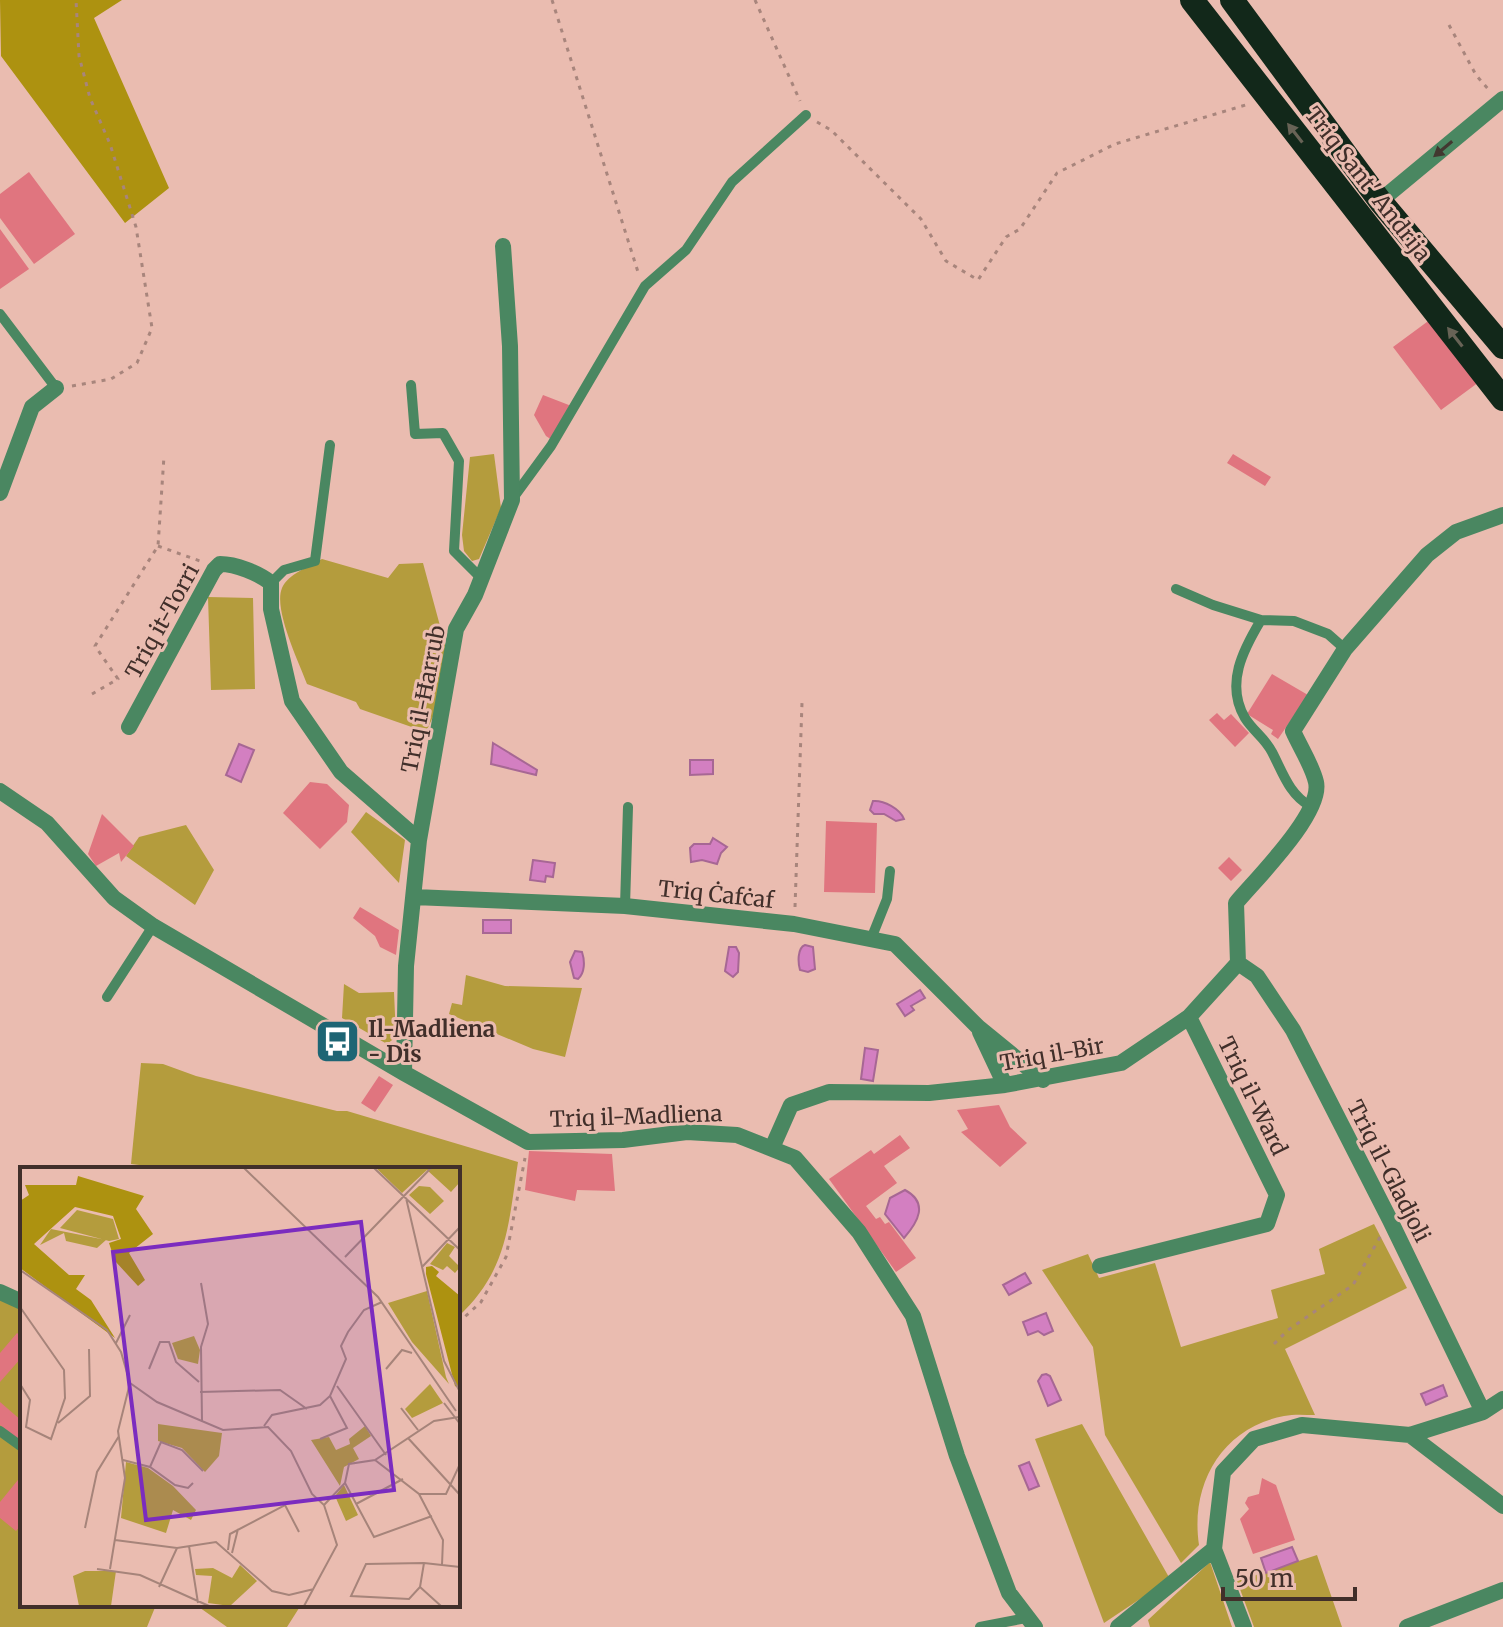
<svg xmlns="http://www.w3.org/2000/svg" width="1503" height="1627" viewBox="0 0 1503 1627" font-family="Merriweather,serif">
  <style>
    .green { fill: #b49c3d }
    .forest { fill: #ad9210 }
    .water { fill: #d37fc1; stroke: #a76794; stroke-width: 2 }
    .building { fill: #e0757f }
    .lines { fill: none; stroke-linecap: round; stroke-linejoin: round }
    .path { stroke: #a8857c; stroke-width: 3; stroke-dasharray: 4 6; stroke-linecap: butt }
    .lane { stroke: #4a8761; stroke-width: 10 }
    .street { stroke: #4a8761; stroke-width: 16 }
    .highway { stroke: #12281a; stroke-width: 24 }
    .oneway { fill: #686356 }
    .oneway2 { fill: #423830 }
    .labels { text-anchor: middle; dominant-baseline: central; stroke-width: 6; stroke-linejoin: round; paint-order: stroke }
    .street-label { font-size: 22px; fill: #412f2a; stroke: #eabcb0 }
    .poi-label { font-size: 22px; font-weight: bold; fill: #412f2a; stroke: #eabcb0; text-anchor: start }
    .inset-road { fill: none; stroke: #a6847a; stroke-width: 2 }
    .view { fill: #7b2cbf; fill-opacity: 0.15; stroke: #7b2cbf; stroke-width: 4 }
    .inset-edge { fill: none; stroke: #412f2a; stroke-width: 4 }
  </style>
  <rect width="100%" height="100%" fill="#eabcb0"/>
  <path class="green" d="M494,454L501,508L479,559L472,561L464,551L462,535L470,457Z
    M322,559L388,578L399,564L423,563L446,648L437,708L426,732L360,709L356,702L307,684C299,662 273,609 282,588C288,574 310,566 322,559Z
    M208,597L253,598L255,689L211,690Z
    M366,812L405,840L399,883L351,832Z
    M186,825L214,870L195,905L126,856L139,837Z
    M466,975L505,986L582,988L565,1057L533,1049L449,1014L452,1003L462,1005Z
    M344,984L359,993L394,992L396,1037L387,1044L342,1018Z
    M141,1063L163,1064L196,1076L337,1111H347L518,1162C508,1226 508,1270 458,1317V1169H172L131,1164Z
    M1374,1224L1407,1288L1285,1349L1315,1415C1305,1415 1294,1414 1284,1416C1221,1428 1190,1485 1199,1545L1181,1563L1105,1435L1093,1347L1042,1270L1088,1254L1099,1278L1155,1263L1181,1347L1278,1318L1271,1290L1325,1274L1319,1249Z
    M0,1299L22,1309V1605H156L147,1627H0Z
    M1082,1424L1170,1579L1104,1623L1035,1439Z
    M1317,1555L1342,1627H1254L1237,1581Z
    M1210,1562L1232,1627H1150L1148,1620Z
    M196,1605H301L287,1627H227Z"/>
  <path class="forest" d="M0,0H122L94,18L169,188L125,223L1,56Z"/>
  <path class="water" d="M493,743L537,770L536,775L491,764Z
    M239,744L254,750L241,782L226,775Z
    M690,760H713V774L690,775Z
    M873,801C884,800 900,809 904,819L896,821L884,814H874L870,810Z
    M713,838L727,847L721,853L717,864L702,860L691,862L690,848L694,844H710Z
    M533,860L555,863L553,877L546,876L545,882L530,880Z
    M483,920H511V933H483Z
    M805,945L813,947L815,969L808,972L800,970C798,963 797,948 805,945Z
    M729,947H736L739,953L738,972L733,977L725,971Z
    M575,951L582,952C585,961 585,973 578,979L574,978L570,962Z
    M920,990L925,998L911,1006L914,1010L905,1016L897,1004Z
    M865,1048L878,1050L873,1081L861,1079Z
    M905,1190C929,1203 918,1222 904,1238L885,1214L890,1198Z
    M1025,1273L1031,1283L1009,1295L1003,1285Z
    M1046,1313L1053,1331L1044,1335L1038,1331L1028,1335L1023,1322Z
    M1046,1374L1050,1376L1061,1400L1048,1406L1038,1381L1042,1375Z
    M1443,1385L1447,1396L1426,1405L1421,1394Z
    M1029,1462L1039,1486L1029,1490L1019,1466Z
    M1292,1547L1298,1561L1266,1573L1261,1558Z"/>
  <path class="building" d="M29,172L75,234L34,264L0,218V194Z
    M0,229L29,269L0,289Z
    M1431,319L1479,382L1441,410L1393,347Z
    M543,395L574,407L552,440L546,436L534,415Z
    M1233,454L1271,477L1265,486L1227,463Z
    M1272,674L1308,695L1278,739L1271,734L1273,730L1247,714Z
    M1217,713L1224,720L1231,714L1249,733L1235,747L1209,720Z
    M310,782L327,784L349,805L347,822L320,849L283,813Z
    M102,814L134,846L121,862L119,853L96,866L88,854Z
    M826,821L877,823L875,893L824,892Z
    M1229,857L1242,870L1231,881L1218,868Z
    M360,907L399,930L396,955L380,947L375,936L353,918Z
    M379,1076L393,1085L375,1112L361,1103Z
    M999,1105L1010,1127L1027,1143L1000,1167L961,1132L968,1129L957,1110Z
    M900,1135L910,1148L884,1166L897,1183L866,1206L876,1219L880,1217L885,1224L889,1222L916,1258L896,1272L829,1179L871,1150L874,1154Z
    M529,1151L612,1154L615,1191L577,1190L575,1201L525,1190Z
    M17,1333L22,1337V1357L0,1382V1353Z
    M0,1402L22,1421V1444L0,1425Z
    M22,1475V1524L16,1531L0,1518V1502Z
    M1262,1478L1276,1485L1295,1540L1253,1554L1240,1519L1249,1509L1245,1503L1248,1497L1259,1494Z"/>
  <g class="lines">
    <path class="path" d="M552,0L638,272
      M755,0L800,101
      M1449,25L1476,75L1489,90
      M817,122L831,130L921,219L946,261L978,280L1006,237L1020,229L1057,173L1115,144L1249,104
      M72,386L111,379L137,363L152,328L136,227L110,144L90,98L79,56L76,0
      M158,546L200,561
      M92,694L118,679L95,646L158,546L164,456
      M795,907L802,703
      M458,1323L481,1302L506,1257L525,1158
      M1274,1344L1288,1330L1353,1285L1380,1237"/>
    <path class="lane" d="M0,314L56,388
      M411,385L415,434L443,433L459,461L454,551L481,578
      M513,498L551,446L645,286L686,250L732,182L806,115
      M271,583L284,570L315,561L330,445
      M1176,589L1213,605L1261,620L1294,621L1328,634L1345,649
      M1261,620C1243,650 1225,684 1245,718C1253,731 1265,738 1272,752C1283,773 1289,794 1310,806
      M625,906L628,807
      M871,939L887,899L890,871
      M107,997L153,926
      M0,1431L22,1447
      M980,1627L1026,1618"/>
    <path class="street" d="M1380,201L1503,99
      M0,493L32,407L56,388
      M129,727L214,570L220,564C236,564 258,573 271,583V609L292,701L341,772L419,840
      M0,791L47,823L114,898L153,926L404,1073L528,1142L623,1140L687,1132L737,1135L795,1158L859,1232L913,1316L957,1456L1009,1593L1035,1627
      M414,897L625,906L794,924L895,944L978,1027L1043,1080
      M1238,963L1257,976L1293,1030L1390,1220L1483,1412
      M980,1032L1005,1085
      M404,1073L406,966L419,840L456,629L475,595L512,500L510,346L503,246
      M772,1148L791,1105L829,1092L929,1093L1005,1085L1121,1063L1189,1017L1238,963L1236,903C1256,879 1323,813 1316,782C1312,765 1300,747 1293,731L1345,649L1427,555L1456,532L1503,515
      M1100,1266L1267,1224L1277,1195L1189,1017
      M0,1292L22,1302
      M1410,1435L1503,1506
      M1214,1549L1244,1627
      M1118,1627L1214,1549L1223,1472L1254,1439L1302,1425L1410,1435L1483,1412L1503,1399
      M1407,1627L1503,1590"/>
    <path class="highway" d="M1192,0L1503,399
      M1232,0L1380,201L1503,347"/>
  </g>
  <defs><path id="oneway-solid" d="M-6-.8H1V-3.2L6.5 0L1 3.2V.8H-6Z" transform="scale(2)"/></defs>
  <g class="oneway">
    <use href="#oneway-solid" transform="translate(1295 133) rotate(-128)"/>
    <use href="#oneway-solid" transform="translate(1455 337) rotate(-128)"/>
  </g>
  <use class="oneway2" href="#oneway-solid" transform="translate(1443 149) rotate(140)"/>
  <defs>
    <symbol id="bus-square" viewBox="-11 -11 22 22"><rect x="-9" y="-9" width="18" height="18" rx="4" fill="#1e6574" stroke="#eabcb0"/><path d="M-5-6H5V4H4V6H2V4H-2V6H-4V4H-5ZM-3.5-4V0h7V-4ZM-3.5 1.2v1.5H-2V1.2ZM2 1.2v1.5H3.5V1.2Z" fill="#fff"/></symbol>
  </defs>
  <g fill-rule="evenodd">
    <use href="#bus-square" x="312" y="1016" width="51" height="51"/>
  </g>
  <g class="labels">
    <g class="street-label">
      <text transform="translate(1368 184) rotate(52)">Triq Sant' Andrija</text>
      <text transform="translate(162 621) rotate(-61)">Triq it-Torri</text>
      <text transform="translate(423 699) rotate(-79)">Triq il-Ħarrub</text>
      <text transform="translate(716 894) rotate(6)">Triq Ċafċaf</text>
      <text transform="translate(1052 1054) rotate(-10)">Triq il-Bir</text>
      <text transform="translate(1253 1096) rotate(64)">Triq il-Ward</text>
      <text transform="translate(636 1116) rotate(-2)">Triq il-Madliena</text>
      <text transform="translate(1389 1171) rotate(63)">Triq il-Gladjoli</text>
    </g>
    <g class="poi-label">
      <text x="368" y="1029">Il-Madliena<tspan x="368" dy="25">- Dis</tspan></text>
    </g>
  </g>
  <g transform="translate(20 1167)">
    <rect width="440" height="440" fill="#eabcb0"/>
    <path d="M356,1H440V15L431,25L407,3L382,26ZM399,19L410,20L424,34L410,47L389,28ZM57,43L93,52L99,72L89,74L40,61ZM31,62L86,73L77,81L46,74L44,66L20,78ZM427,76L435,80L429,89L440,100L435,106L427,99L423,103L410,97ZM407,124L426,210L429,217L392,175L368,136ZM174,169L180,183L178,197L158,192L152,176ZM410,217L423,236L392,251L385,242ZM138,257L202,266L199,289L185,305L162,281L138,274ZM345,259L351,269L333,281L339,292L324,300L320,319L291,273L309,270L316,283L330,277L329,272ZM106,295L128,301L153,319L176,343L171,353L153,343L146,366L101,351ZM324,318L338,348L326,354L315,329ZM220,398L237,414L210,439L188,436L192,409L176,408L175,402L193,401L212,411ZM65,404H96L91,439H59L53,409Z" fill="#b49c3d"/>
    <path d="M58,9L124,29L116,42L133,67L109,86L125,113L118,119L95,94L89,76L101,72L93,49L55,40L14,77L49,108H65L56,122L71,133L95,171L0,101V34L9,28L5,18H56ZM412,99L419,105L416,109L440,129V222L435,219L406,107V100Z" fill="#ad9210"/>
    <path class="inset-road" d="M224,1L358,130L436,244M354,1L440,83M386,31L424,194L440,225M325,90L411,1M402,100L440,60M0,103L87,163L101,185L110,216M181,116L188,157L181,180L182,254M0,140L44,203L45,231L31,272L6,260L10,233L0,217M96,176L110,148M129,202L140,175H149L156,195L179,215M366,202L382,183L392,186M110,216L137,235L203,263L248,260L271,284L292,327L304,338L317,378L284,439M317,219L366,288M180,225L260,223L287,242M424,236L440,257M381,241L398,263M38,256L70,229L69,182M244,259L252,248L300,238L310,229L326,192L321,179L328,165L344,143L362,135M388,271L440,328M300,272L327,261L310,229M103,293L130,300L155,318L168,321L173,316M355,293L399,327L423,373L422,398M130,300L141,275L162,283L183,304M325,316L354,370L412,349M399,327H426L440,297M336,337L383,312M304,338L325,316L329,297L355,293L414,254L439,250M65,361L77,305L99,269M95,373L157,381L196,375L252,424L269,428L294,422M169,379L178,436M208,383L210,367L265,338L279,365M212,386L218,362M404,396L400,420L389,432L331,429L346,397L404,396L440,400M77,402L120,408L189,439M90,402L105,311L98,264L110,216M139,420L157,381M400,420L421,439"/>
    <path class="view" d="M341,55L374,323L126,353L93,85Z"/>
    <rect width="440" height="440" class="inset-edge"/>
  </g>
  <path d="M1223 1587v12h132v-12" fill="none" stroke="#412f2a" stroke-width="4"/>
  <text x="1235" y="1587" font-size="24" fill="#412f2a" stroke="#eabcb0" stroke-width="6" paint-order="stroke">50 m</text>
</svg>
